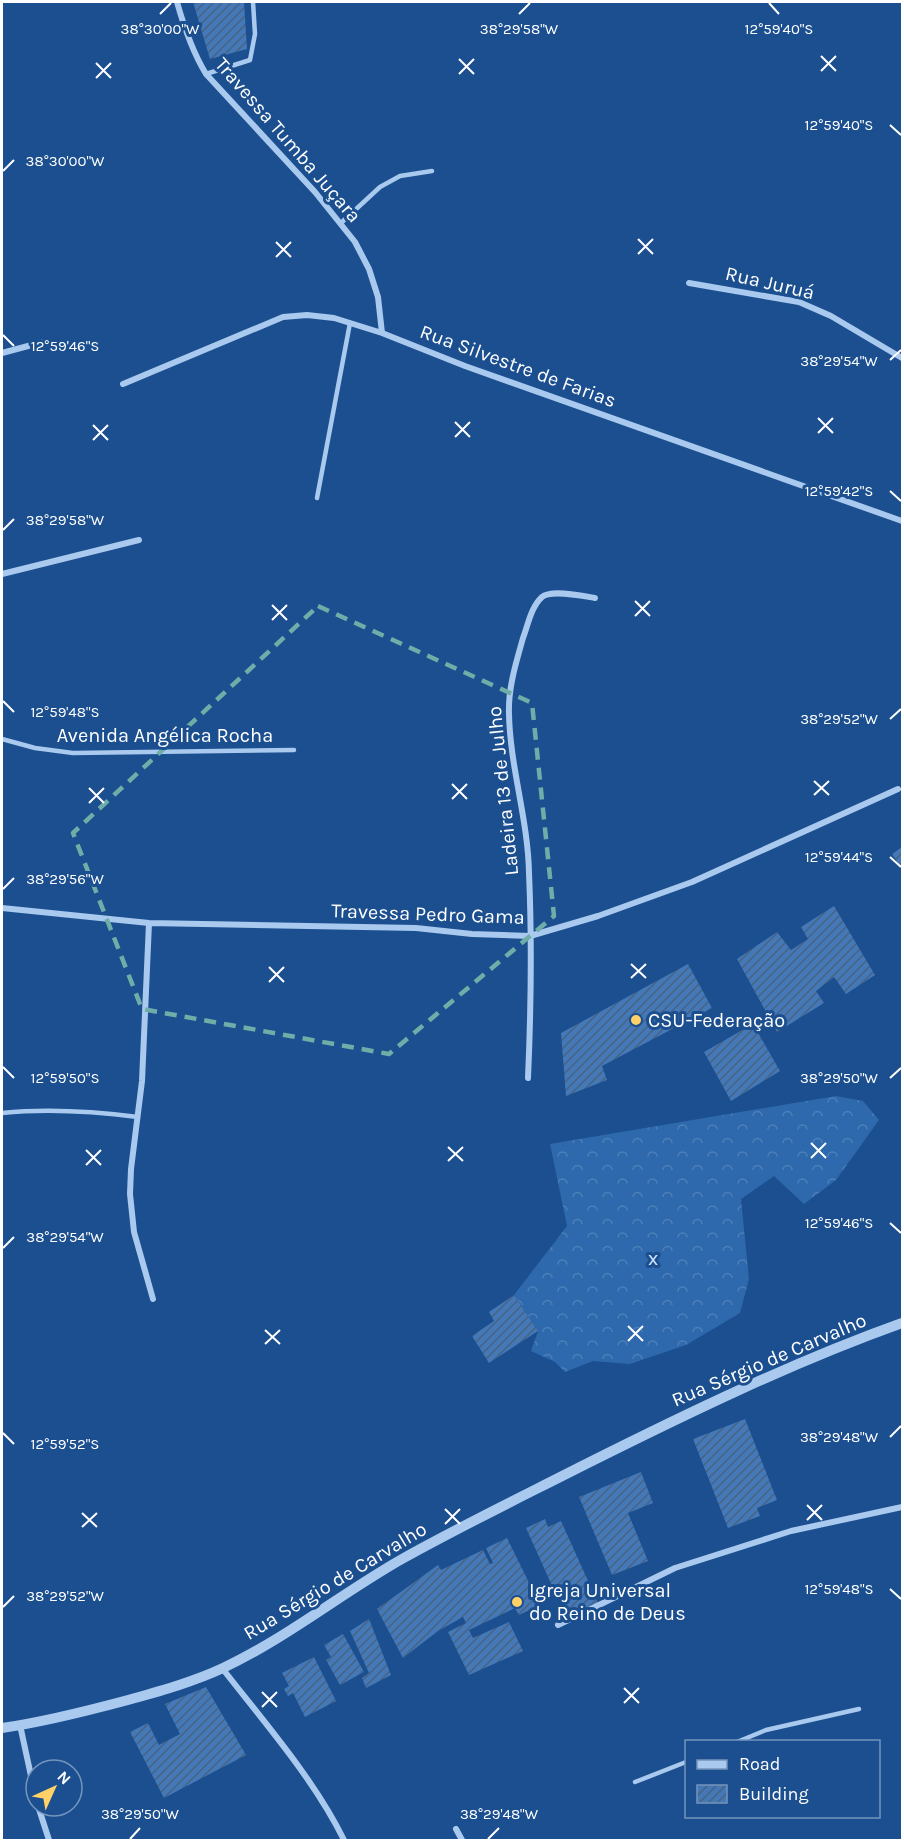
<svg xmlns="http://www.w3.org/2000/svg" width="904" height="1842" viewBox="0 0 904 1842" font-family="Karla,sans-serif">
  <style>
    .forest { fill: url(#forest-crowns) }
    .building { fill: url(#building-hatch) }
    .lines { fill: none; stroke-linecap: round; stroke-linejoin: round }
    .service { stroke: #a9c9ee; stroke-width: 4.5 }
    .minor { stroke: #a9c9ee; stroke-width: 6 }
    .tertiary { stroke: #a9c9ee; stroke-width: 10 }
    .marked { fill: none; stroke: #6fada8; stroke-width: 4.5; stroke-dasharray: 12 8; stroke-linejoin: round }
    .ticks { fill: none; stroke: #fff; stroke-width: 2 }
    .poi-dot { fill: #ffd166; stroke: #1b4f8f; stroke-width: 2 }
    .labels { text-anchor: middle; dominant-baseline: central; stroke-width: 6; stroke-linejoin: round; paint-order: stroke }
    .street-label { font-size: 20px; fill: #fff; stroke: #1b4f8f }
    .poi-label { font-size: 20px; fill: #fff; stroke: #1b4f8f; text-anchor: start }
    .park-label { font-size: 20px; fill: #cfe3fa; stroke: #1b4f8f }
    .ticks-label { font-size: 15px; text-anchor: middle; fill: #fff; stroke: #1b4f8f; stroke-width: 6; stroke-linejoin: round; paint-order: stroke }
  </style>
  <defs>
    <pattern id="forest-crowns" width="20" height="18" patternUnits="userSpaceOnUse" patternTransform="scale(1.5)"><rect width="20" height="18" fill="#2e69ad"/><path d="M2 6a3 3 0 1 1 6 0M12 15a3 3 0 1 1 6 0" fill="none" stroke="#4d80b9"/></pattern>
    <pattern id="building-hatch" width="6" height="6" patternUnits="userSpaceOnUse" patternTransform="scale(1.5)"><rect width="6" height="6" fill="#4478b7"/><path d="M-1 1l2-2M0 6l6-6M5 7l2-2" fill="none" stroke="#486282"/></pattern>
  </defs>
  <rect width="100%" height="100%" fill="#1b4f8f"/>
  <path class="forest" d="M836,1096L863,1101L879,1120L836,1180L804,1204L774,1176L741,1199L749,1279L740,1313L686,1345L630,1364L593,1361L565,1372L555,1362L531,1351L538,1331L514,1295L567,1226L550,1144Z"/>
  <path class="building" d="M193,2H244L247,49L210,59Z
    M902,847V869L892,854Z
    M834,906L875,975L846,994L834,977L816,991L824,1003L777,1032L737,959L777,932L791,950L808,939L801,927Z
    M688,964L712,1008L602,1066L607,1080L566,1096L561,1033Z
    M753,1024L780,1071L731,1101L704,1052Z
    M514,1295L538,1331L489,1363L472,1336L494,1321L489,1312Z
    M745,1419L777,1500L757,1508L760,1516L728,1528L693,1439Z
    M641,1472L653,1503L628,1513L648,1561L612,1575L579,1497Z
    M545,1519L548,1527L561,1521L598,1603L570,1615L560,1592L566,1589L563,1584L553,1588L526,1528Z
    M507,1538L540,1605L519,1615L515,1608L469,1630L473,1638L509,1622L523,1651L469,1675L448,1632L466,1623L463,1617L438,1631L403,1658L377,1609L438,1565L441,1570L483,1550L490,1564L493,1563L486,1548Z
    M369,1619L391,1675L366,1688L362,1678L369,1673L350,1631Z
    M343,1634L364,1672L340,1685L326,1660L331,1657L324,1645Z
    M314,1657L336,1701L305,1717L293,1693L288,1696L284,1689L289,1686L282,1673Z
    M206,1687L246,1755L164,1798L130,1732L148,1723L159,1745L180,1734L165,1704Z"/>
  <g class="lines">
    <path class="service" d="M206,74L250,60L255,34L253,2
      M341,223L380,187L400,176L432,171
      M317,498L350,323
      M2,739L35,748L73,753L294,750
      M2,1113C48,1108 92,1111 138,1117
      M737,1742L766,1730L859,1709
      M635,1782L686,1762"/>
    <path class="minor" d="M177,2C184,27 192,51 206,74L315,192L355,242L369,269L378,297L382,333
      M689,283L799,302L831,316L902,358
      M2,353L43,342
      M123,384L283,317L307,315L334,318L382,333L465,366L902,521
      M2,574L139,540
      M2,908L149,923L416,928L472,934L530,936L598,916L692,882L898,789
      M149,923L142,1081L131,1169L130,1194L134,1232L153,1299
      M528,1078C531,1010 532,941 529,873C528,819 510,767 509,714C508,688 516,663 523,638C528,625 531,607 542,597C551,589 583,596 595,598
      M558,1625L675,1568L791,1531L902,1507
      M222,1668C264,1722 314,1779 344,1840
      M20,1725L36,1799
      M38,1806L49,1840
      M456,1829L462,1840"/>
    <path class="tertiary" d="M2,1728C44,1722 87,1711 128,1700C160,1691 193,1682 223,1668C285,1639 342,1593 402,1559C461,1526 523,1496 584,1465C688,1413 793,1362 902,1323"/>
  </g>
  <path class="marked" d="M318,606L532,703L554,916L389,1054L142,1009L73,833Z"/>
  <path class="ticks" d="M769,3L779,14M160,14L171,3M519,14L530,3M821,56L836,71M459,59L474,74M96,63L111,78M821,71L836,56M459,74L474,59M96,78L111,63M890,125L901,135M3,171L14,160M638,239L653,254M276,242L291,257M638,254L653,239M276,257L291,242M3,335L14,346M890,360L901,350M818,418L833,433M455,422L470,437M93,425L108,440M818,433L833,418M455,437L470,422M93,440L108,425M890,491L901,501M3,530L14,519M635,601L650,616M272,605L287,620M635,616L650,601M272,620L287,605M3,701L14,712M890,719L901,709M814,781L829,795M452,784L467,799M89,788L104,803M814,795L829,781M452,799L467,784M89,803L104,788M890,857L901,867M3,889L14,878M631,964L646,978M269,967L284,982M631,978L646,964M269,982L284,967M3,1067L14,1078M890,1078L901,1068M811,1143L826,1158M448,1147L463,1161M86,1150L101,1165M811,1158L826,1143M448,1161L463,1147M86,1165L101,1150M890,1223L901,1233M3,1248L14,1237M628,1326L643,1341M265,1330L280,1344M628,1341L643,1326M265,1344L280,1330M3,1433L14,1444M890,1437L901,1426M807,1505L822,1520M445,1509L460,1524M82,1513L97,1527M807,1520L822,1505M445,1524L460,1509M82,1527L97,1513M890,1589L901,1599M3,1607L14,1596M624,1688L639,1703M262,1692L277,1707M624,1703L639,1688M262,1707L277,1692M130,1839L140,1828M488,1839L499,1828"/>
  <g class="poi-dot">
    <circle cx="636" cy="1020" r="6"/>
    <circle cx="517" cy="1602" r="6"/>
  </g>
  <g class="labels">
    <g class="street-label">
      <text transform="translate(288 140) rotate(49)">Travessa Tumba Juçara</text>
      <text transform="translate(770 283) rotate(13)">Rua Juruá</text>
      <text transform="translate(518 366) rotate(20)">Rua Silvestre de Farias</text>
      <text x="165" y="735">Avenida Angélica Rocha</text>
      <text transform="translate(503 791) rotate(-96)">Ladeira 13 de Julho</text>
      <text transform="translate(428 914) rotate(2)">Travessa Pedro Gama</text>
      <text transform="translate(769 1360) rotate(-23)">Rua Sérgio de Carvalho</text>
      <text transform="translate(335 1581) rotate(-31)">Rua Sérgio de Carvalho</text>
    </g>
    <g class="poi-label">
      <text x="648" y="1020">CSU-Federação</text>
      <text x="529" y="1590">Igreja Universal<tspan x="529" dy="23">do Reino de Deus</tspan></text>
    </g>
    <g class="park-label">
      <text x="653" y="1258">x</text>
    </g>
  </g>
  <g class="ticks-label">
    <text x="160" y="34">38°30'00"W</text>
    <text x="519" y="34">38°29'58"W</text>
    <text x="779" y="34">12°59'40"S</text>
    <text x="839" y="130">12°59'40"S</text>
    <text x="65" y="166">38°30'00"W</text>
    <text x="65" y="351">12°59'46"S</text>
    <text x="839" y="366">38°29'54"W</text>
    <text x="839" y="496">12°59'42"S</text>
    <text x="65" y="525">38°29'58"W</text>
    <text x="65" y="717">12°59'48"S</text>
    <text x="839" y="724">38°29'52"W</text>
    <text x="839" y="862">12°59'44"S</text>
    <text x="65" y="884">38°29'56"W</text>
    <text x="65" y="1083">12°59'50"S</text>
    <text x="839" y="1083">38°29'50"W</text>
    <text x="839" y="1228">12°59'46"S</text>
    <text x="65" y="1242">38°29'54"W</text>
    <text x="839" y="1442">38°29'48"W</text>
    <text x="65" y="1449">12°59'52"S</text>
    <text x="839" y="1594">12°59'48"S</text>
    <text x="65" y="1601">38°29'52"W</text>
    <text x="140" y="1819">38°29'50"W</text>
    <text x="499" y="1819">38°29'48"W</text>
  </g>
  <rect width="904" height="1842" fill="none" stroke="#ffffff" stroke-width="6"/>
  <rect x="685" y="1740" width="195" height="78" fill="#1b4f8f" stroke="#7695bc" stroke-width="1.5"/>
  <rect x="697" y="1760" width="30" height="9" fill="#a9c9ee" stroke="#7695bc" stroke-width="1.5"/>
  <text x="739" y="1770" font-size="18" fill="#ffffff">Road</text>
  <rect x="697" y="1785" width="30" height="18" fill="url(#building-hatch)" stroke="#7695bc" stroke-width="1.5"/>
  <text x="739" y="1800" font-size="18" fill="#ffffff">Building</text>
  <g transform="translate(54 1788) rotate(45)"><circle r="28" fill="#1b4f8f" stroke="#7695bc" stroke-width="1.5"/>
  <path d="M0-4.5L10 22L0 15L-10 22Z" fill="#ffd166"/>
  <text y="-9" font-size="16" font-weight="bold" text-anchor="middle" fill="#ffffff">N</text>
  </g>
</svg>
